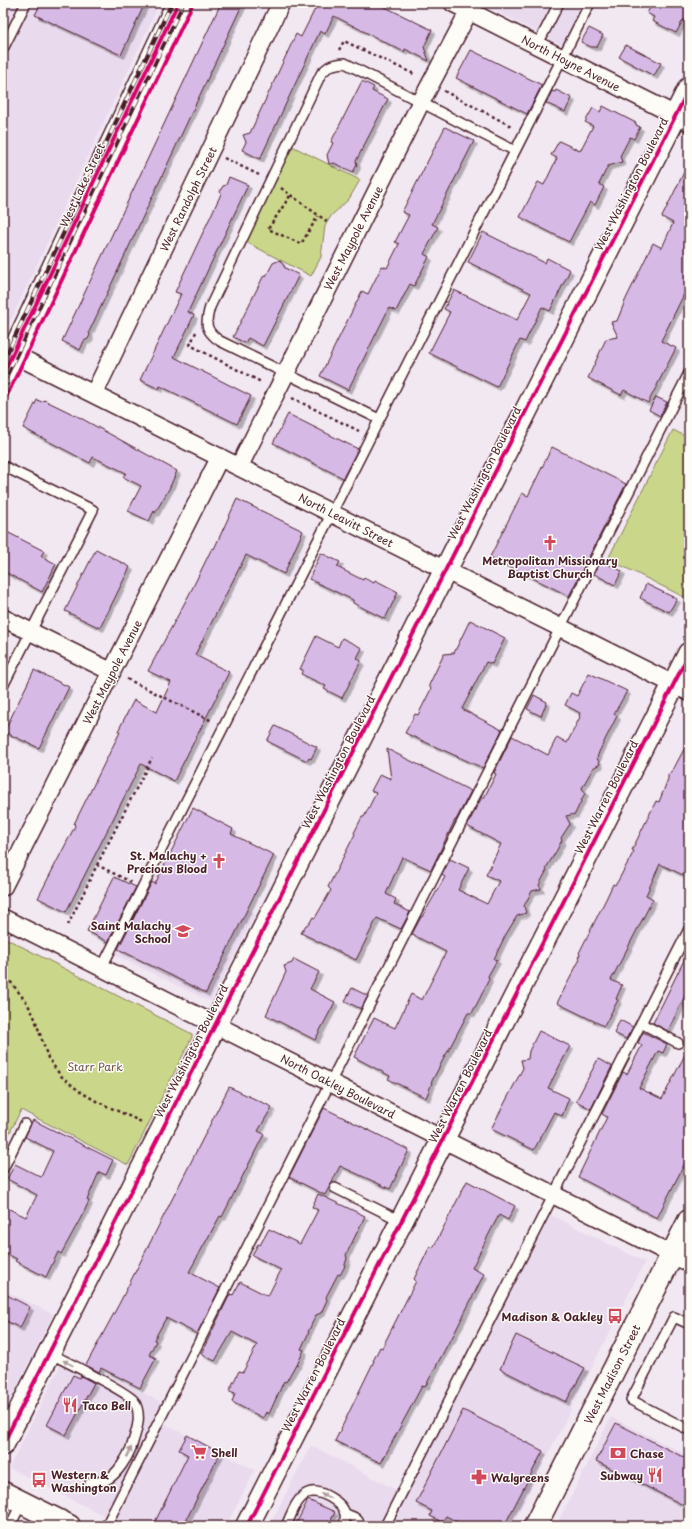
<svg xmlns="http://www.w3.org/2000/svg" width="692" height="1529" viewBox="0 0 692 1529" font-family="'Playpen Sans',sans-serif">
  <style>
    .built { fill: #eadaee }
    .green { fill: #cad78a; stroke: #8a7b5a }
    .building { fill: #d7b9e6; stroke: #4a1f2b; filter: url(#shadow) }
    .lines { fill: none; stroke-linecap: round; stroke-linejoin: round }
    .service-casing { stroke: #4a1f2b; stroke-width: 12 }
    .minor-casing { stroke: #4a1f2b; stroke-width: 20 }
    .tertiary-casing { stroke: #4a1f2b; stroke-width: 25 }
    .secondary-casing { stroke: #4a1f2b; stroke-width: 25 }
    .path { stroke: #4a1f2b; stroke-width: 2.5; stroke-dasharray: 3 3; stroke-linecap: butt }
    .service { stroke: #fdfcf7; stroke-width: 9 }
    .minor { stroke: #fdfcf7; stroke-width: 17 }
    .tertiary { stroke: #fdfcf7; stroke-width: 22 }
    .secondary { stroke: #fdfcf7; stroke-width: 22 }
    .rail-casing { stroke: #4a1f2b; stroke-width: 4.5 }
    .rail { stroke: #fdfcf7; stroke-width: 3; stroke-dasharray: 9; stroke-linecap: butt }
    .cycleway-casing { stroke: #fdfcf7; stroke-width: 6 }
    .cycleway { stroke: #d6006c; stroke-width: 4 }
    .oneway { fill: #ac999b }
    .labels { text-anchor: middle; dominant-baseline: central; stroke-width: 3; stroke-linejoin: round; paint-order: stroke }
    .street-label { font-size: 11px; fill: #4a1f2b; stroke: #fdfcf7 }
    .poi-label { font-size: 11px; font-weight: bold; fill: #4a1f2b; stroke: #fdfcf7; text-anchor: start }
    .park-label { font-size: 11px; fill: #705648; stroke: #fdfcf7 }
  </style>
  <defs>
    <filter id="shadow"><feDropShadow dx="3.5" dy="3.5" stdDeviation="0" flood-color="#0004"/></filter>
  </defs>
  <rect width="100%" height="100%" fill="#f2e8f2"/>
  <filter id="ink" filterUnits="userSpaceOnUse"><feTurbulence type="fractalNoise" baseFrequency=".025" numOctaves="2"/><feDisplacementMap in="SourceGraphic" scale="8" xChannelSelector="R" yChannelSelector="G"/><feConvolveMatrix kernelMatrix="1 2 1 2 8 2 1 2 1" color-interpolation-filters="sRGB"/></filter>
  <g filter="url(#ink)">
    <path class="built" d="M3,3H160L3,337Z
      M481,3H590L567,48Z
      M153,864L255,914L211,1002L109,952Z
      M545,1212L645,1262L512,1526H269L311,1445L402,1493Z
      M3,1290L53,1314L3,1415Z
      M66,1354L167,1405L159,1421L255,1470L226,1526H124L9,1468Z
      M611,1417L689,1456V1526H556Z"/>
    <path class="green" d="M292,146L360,180L349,199L331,216L325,226L321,257L311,276L246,242Z
      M673,430L689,438V597L688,599L608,559Z
      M3,937L192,1034V1037L128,1165L21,1110L3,1146Z"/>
    <path class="building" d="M41,3H145L121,55L35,15Z
      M221,3H243L89,332L90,335L88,339L84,341L80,350L62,341Z
      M308,3H377L432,30L424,47L429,61L405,49L404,52L334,16L325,34L320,31L260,159L242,150L246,142L243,135L250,133L296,34L301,37L316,7Z
      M653,3H689V19L683,20L676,33L652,21L654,17L647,13Z
      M589,28L603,35L597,47H591L581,42Z
      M626,45L661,63L654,76L619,57Z
      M471,50L542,85L527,114L456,78Z
      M362,81L374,87L372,91L388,99L356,161L357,165L353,172L334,163L329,164L327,155L333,143L331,142Z
      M556,90L572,98L565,112L546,103L552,91L555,92Z
      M603,106L636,123V125L640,127L634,139L630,137L620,156L622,162L608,166L599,184L604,187L595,205L590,202L569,242L520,217L538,182L544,185L557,158L551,155L559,141L580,151L593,126L585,122L593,108L600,112Z
      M445,127L474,141L432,224L438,227L424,254L429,257L414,286L410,284L396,311L389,308L348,390L320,376L362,291L368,294L382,266L387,268L399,244L395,242L409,215L402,212Z
      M689,162V284L661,341L676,348L648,403L624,390L621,395L588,378L606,339L618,337L611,322L617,321L625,301L653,243L662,248L673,223L662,217Z
      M229,177L248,185L188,312L194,315L174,357L251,396L237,424L160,386L159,389L140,380L181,294L175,292L221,194L220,191L223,186L226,185Z
      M483,232L545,263L547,258L570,270L550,311L542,307L525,342L520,340L497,387L429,353L450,312L444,309L454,290L517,320L531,293L468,262Z
      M280,260L285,268L299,275L263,346L248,338L245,343L233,337L264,275L266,276L273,263Z
      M656,397L667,402L660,416L649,410Z
      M37,400L42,402L44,400L77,416L177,471L169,489L155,513L154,511L149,521L128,511L141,486L123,477L126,473L93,457L90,463L23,428Z
      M288,414L358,449L343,478L273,443Z
      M552,447L626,484L569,596L490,557L522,493L528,496Z
      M237,499L303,531L284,574L246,555L195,655L229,672L210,710L174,781L141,764L66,912L38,898L75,826L74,824L120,732L118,731L134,700L157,712L171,682L148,671L191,591L212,548L214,549Z
      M3,530L44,551L41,556L56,564L42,592L3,571Z
      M96,549L130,567L100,628L65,611Z
      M321,553L340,562L337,567L363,580L364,578L374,583L375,580L398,592L385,619L353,603V600L309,579Z
      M601,561L622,571L615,585L594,574Z
      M646,584L677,599L669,612L640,598Z
      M470,620L505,638L492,664L486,662L462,709L502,730L483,768L405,733L415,714L418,715L431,689L429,685L444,654L454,653Z
      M316,636L338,647L342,638L362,648L357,658L361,661L342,698L324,689L326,686L301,674L303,670L300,669Z
      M34,670L69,687L39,748L4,732Z
      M589,673L627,691L614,714L617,716L599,752L597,758L600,764L593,768L582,788L585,793L575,814L566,816L570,824L561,838L562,840L557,850L546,868L547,870L539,885L541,889L532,891L524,906L526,913L517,916L505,936L494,959L497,960L488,976L489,979L480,998L472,1013H468L447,1053L446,1054L431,1083H432L426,1098L388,1079L390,1076L354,1057L374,1018L395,1028L411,994L422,1000L446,952L415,936V935L412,934L421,917H422L445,877L442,875L450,859L469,868L458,890L487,904L499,881L486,875L501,844L467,826L482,797L484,798L496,774L494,773L512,736L548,755L557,737L567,743L580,717L579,716L580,713L565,705L571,693L577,696Z
      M534,695L547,702L541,716L527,709Z
      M275,726L317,747L311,759L309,758L307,761L267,741Z
      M689,740V878L660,864L646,895L653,899L611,980L622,985L616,999L618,1000L604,1026L557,1003L580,959L578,958L580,954L579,953L607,897L613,884L615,885L618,881L634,851L632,850L656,801L659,802L668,779V775L674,768Z
      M387,749L471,791L456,820H455L431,870L402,857L386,894L396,899L394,904L410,912L401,929L377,918L356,960L301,933L306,925L309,924L313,917L315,918L331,890L328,887L355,834L354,833L362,817H364L376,793L371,791L380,774L391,779Z
      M193,808L233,829L231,834L274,855L206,993L118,949L152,882L155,884Z
      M114,877L136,887L108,942L87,931Z
      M689,950V987L668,1031L653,1023Z
      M294,959L319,972L310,989L335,1002L315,1040L266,1015L286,972L284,966L292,963Z
      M352,988L368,996L361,1009L345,1001Z
      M620,1020L633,1027L626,1039L614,1033Z
      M539,1031L570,1046L548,1088L569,1098L562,1116L554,1112L534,1150L491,1129L523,1068L521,1060L528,1059L529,1051Z
      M643,1032L667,1044L663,1053L658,1051L639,1088L662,1099L689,1047V1155L657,1218L578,1177L607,1117L602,1114L623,1072L627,1074L642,1045L638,1043Z
      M598,1059L612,1066L591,1109L576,1101Z
      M229,1087L272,1107L258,1131L264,1134L222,1217L220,1216L189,1272L220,1288L197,1334L166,1318L154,1340L156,1341L149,1355L156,1358L140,1388L101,1368L99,1372L86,1365L119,1304Z
      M324,1108L409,1150L390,1189L340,1166L325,1195L289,1177Z
      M33,1120L113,1160L106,1175L99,1172L87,1200L89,1201L84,1212L61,1254L58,1252L46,1277L15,1261L17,1259L3,1252V1206L26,1217L37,1195L7,1179L15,1164L41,1177L53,1151L25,1137Z
      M467,1181L515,1206L508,1220L499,1215L490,1232L472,1268L484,1274L451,1340H450L425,1387L422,1386L381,1463L335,1441L374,1361H373L380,1347L382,1348L416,1281L414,1279L430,1246L433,1248Z
      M318,1194L365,1216L346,1255L347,1258L344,1268L340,1275L338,1274L326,1297L327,1300L321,1313L316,1315L308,1332H309L301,1349L304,1350L297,1365L296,1364L286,1382L284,1381L269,1414L266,1412L263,1418L232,1402L235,1393L229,1391L239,1371L243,1372L257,1345L232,1332L215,1361L201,1354L230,1294L233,1295L240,1282L268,1296L281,1270L252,1255L258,1244L260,1245L269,1229L300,1244L318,1210L312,1207Z
      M3,1293L30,1307L20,1328L3,1319Z
      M516,1335L585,1368L566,1402L500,1369Z
      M73,1375L80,1378L81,1376L94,1383L66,1435L47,1425Z
      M463,1410L543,1451L504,1526H465L446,1516L442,1522L430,1516L432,1511L416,1503Z
      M616,1423L689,1460V1508L596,1461Z
      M187,1435L220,1453L183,1526H153L188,1455L179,1450Z
      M308,1500L335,1512L328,1526H295Z"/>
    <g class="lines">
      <defs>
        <path id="service" d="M537,46L559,3
          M3,49L26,3
          M379,419L220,341C205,331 205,324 210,307L321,74C329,65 333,64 345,63L515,151
          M3,466L93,510L3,686
          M102,967L590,3
          M641,1023L678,1043
          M3,1169L25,1124
          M335,1188L401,1221
          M689,1324L674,1317L631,1400L689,1430
          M49,1353C63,1360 128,1392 134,1401C143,1416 136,1432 131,1448C127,1458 118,1473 108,1479C103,1482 96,1482 90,1483
          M345,1514C352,1516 359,1518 360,1526
          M10,1526L22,1502
          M106,1526L689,373
          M286,1526C291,1516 296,1498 308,1493C318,1488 343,1502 345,1514C346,1517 344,1523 344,1526
          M385,1526L689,929"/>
        <path id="minor" d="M453,3L689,122
          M3,349L689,692
          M94,394L281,3
          M239,467L421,102L469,11
          M3,618L112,672
          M3,887L220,457
          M3,918L689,1263"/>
        <path id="tertiary" d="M3,1444L689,89
          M247,1526L689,654"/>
        <path id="secondary" d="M3,374L178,3
          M3,1493L69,1526
          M535,1526L689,1221"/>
      </defs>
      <use href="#service" class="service-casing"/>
      <use href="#minor" class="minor-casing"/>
      <use href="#tertiary" class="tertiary-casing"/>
      <use href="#secondary" class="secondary-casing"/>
      <path class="path" d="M339,50L344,41L416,75
        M444,91L513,127
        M224,158L259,175
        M281,188L329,223
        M290,196L268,229L301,244L318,216
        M196,332L190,345L261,382
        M292,398L359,431
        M127,679L212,721
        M97,865L152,758
        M68,925L97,865L131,882
        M3,972L27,1003L34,1016L48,1058L61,1076L79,1091L96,1101L142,1122"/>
      <use href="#service" class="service"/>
      <use href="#minor" class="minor"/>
      <use href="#tertiary" class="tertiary"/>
      <use href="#secondary" class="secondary"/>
      <defs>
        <path id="rail" d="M3,362L172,3
          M3,383L183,3"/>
      </defs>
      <use href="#rail" class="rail-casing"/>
      <use href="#rail" class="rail"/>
      <defs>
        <path id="cycleway" d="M3,374L178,3
          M3,404L193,3
          M3,1444L689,89
          M247,1526L689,654"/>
      </defs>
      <use href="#cycleway" class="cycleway-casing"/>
      <use href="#cycleway" class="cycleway"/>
    </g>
    <defs><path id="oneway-solid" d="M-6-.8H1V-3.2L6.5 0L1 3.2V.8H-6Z"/></defs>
    <g class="oneway">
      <use href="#oneway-solid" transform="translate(68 1363) rotate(-152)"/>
      <use href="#oneway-solid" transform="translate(129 1452) rotate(-64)"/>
      <use href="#oneway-solid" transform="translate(326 1496) rotate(-155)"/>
    </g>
  </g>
  <defs>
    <symbol id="church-bare" viewBox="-9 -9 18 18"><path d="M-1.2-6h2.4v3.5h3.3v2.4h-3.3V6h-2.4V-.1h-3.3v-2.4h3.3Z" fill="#d1495b" stroke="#fdfcf7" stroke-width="2.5" paint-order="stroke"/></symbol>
    <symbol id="school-bare" viewBox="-9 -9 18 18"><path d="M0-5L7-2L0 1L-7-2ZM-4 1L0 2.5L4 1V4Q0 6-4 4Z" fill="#d1495b" stroke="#fdfcf7" stroke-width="2.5" paint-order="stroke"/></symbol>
    <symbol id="bus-bare" viewBox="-9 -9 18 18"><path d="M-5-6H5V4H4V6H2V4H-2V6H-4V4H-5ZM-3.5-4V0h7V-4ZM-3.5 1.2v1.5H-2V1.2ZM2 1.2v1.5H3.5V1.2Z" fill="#d1495b" stroke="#fdfcf7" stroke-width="2.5" paint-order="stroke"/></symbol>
    <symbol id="restaurant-bare" viewBox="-9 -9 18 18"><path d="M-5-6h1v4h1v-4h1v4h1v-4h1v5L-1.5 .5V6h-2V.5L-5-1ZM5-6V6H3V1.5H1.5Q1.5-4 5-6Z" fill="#d1495b" stroke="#fdfcf7" stroke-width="2.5" paint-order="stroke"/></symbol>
    <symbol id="supermarket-bare" viewBox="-9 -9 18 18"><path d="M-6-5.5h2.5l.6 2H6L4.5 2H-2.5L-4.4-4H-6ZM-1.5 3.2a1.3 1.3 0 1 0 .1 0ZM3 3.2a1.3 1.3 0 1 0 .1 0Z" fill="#d1495b" stroke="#fdfcf7" stroke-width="2.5" paint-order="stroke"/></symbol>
    <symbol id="bank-bare" viewBox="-9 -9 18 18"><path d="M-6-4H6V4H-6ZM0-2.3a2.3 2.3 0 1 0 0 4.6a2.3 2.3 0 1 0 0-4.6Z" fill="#d1495b" stroke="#fdfcf7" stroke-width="2.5" paint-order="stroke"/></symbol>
    <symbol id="pharmacy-bare" viewBox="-9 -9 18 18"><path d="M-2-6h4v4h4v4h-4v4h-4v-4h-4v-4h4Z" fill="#d1495b" stroke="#fdfcf7" stroke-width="2.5" paint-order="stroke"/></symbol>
  </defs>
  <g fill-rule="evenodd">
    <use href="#church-bare" x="539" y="532" width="22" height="22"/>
    <use href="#church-bare" x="208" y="850" width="22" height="22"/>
    <use href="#school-bare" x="172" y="920" width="22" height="22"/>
    <use href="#bus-bare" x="604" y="1305" width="22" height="22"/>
    <use href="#restaurant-bare" x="59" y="1394" width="22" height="22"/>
    <use href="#supermarket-bare" x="188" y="1441" width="22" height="22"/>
    <use href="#bank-bare" x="607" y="1442" width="22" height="22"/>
    <use href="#restaurant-bare" x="644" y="1464" width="22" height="22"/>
    <use href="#pharmacy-bare" x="468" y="1466" width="22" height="22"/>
    <use href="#bus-bare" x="28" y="1469" width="22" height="22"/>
  </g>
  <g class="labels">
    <g class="street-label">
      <text transform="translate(571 63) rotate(27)">North Hoyne Avenue</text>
      <text transform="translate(631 184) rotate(-63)">West Washington Boulevard</text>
      <text transform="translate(82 185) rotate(-65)">West Lake Street</text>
      <text transform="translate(188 199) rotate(-64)">West Randolph Street</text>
      <text transform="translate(353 238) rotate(-63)">West Maypole Avenue</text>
      <text transform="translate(484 473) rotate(-63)">West Washington Boulevard</text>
      <text transform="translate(346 520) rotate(27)">North Leavitt Street</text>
      <text transform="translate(112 672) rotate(-63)">West Maypole Avenue</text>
      <text transform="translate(338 762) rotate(-63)">West Washington Boulevard</text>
      <text transform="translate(606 797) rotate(-63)">West Warren Boulevard</text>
      <text transform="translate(191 1051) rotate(-63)">West Washington Boulevard</text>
      <text transform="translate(338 1086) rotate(27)">North Oakley Boulevard</text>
      <text transform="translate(460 1086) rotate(-63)">West Warren Boulevard</text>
      <text transform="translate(612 1374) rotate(-63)">West Madison Street</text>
      <text transform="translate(313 1375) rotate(-63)">West Warren Boulevard</text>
    </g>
    <g class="poi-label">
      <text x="550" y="560" text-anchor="middle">Metropolitan Missionary<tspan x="550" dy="13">Baptist Church</tspan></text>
      <text x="207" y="855" text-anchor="end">St. Malachy +<tspan x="207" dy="13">Precious Blood</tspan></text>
      <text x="171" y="925" text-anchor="end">Saint Malachy<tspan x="171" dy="13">School</tspan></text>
      <text x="603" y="1316" text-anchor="end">Madison &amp; Oakley</text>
      <text x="82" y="1405">Taco Bell</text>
      <text x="211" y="1452">Shell</text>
      <text x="630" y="1453">Chase</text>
      <text x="51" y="1474">Western &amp;<tspan x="51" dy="13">Washington</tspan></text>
      <text x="643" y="1475" text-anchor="end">Subway</text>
      <text x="491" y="1477">Walgreens</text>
    </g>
    <g class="park-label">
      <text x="95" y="1066">Starr Park</text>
    </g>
  </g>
  <rect width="692" height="1529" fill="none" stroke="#fdfcf7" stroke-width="16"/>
  <rect x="8" y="8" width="676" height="1513" fill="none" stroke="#4a1f2b" stroke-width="1.5" filter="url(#ink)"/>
</svg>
